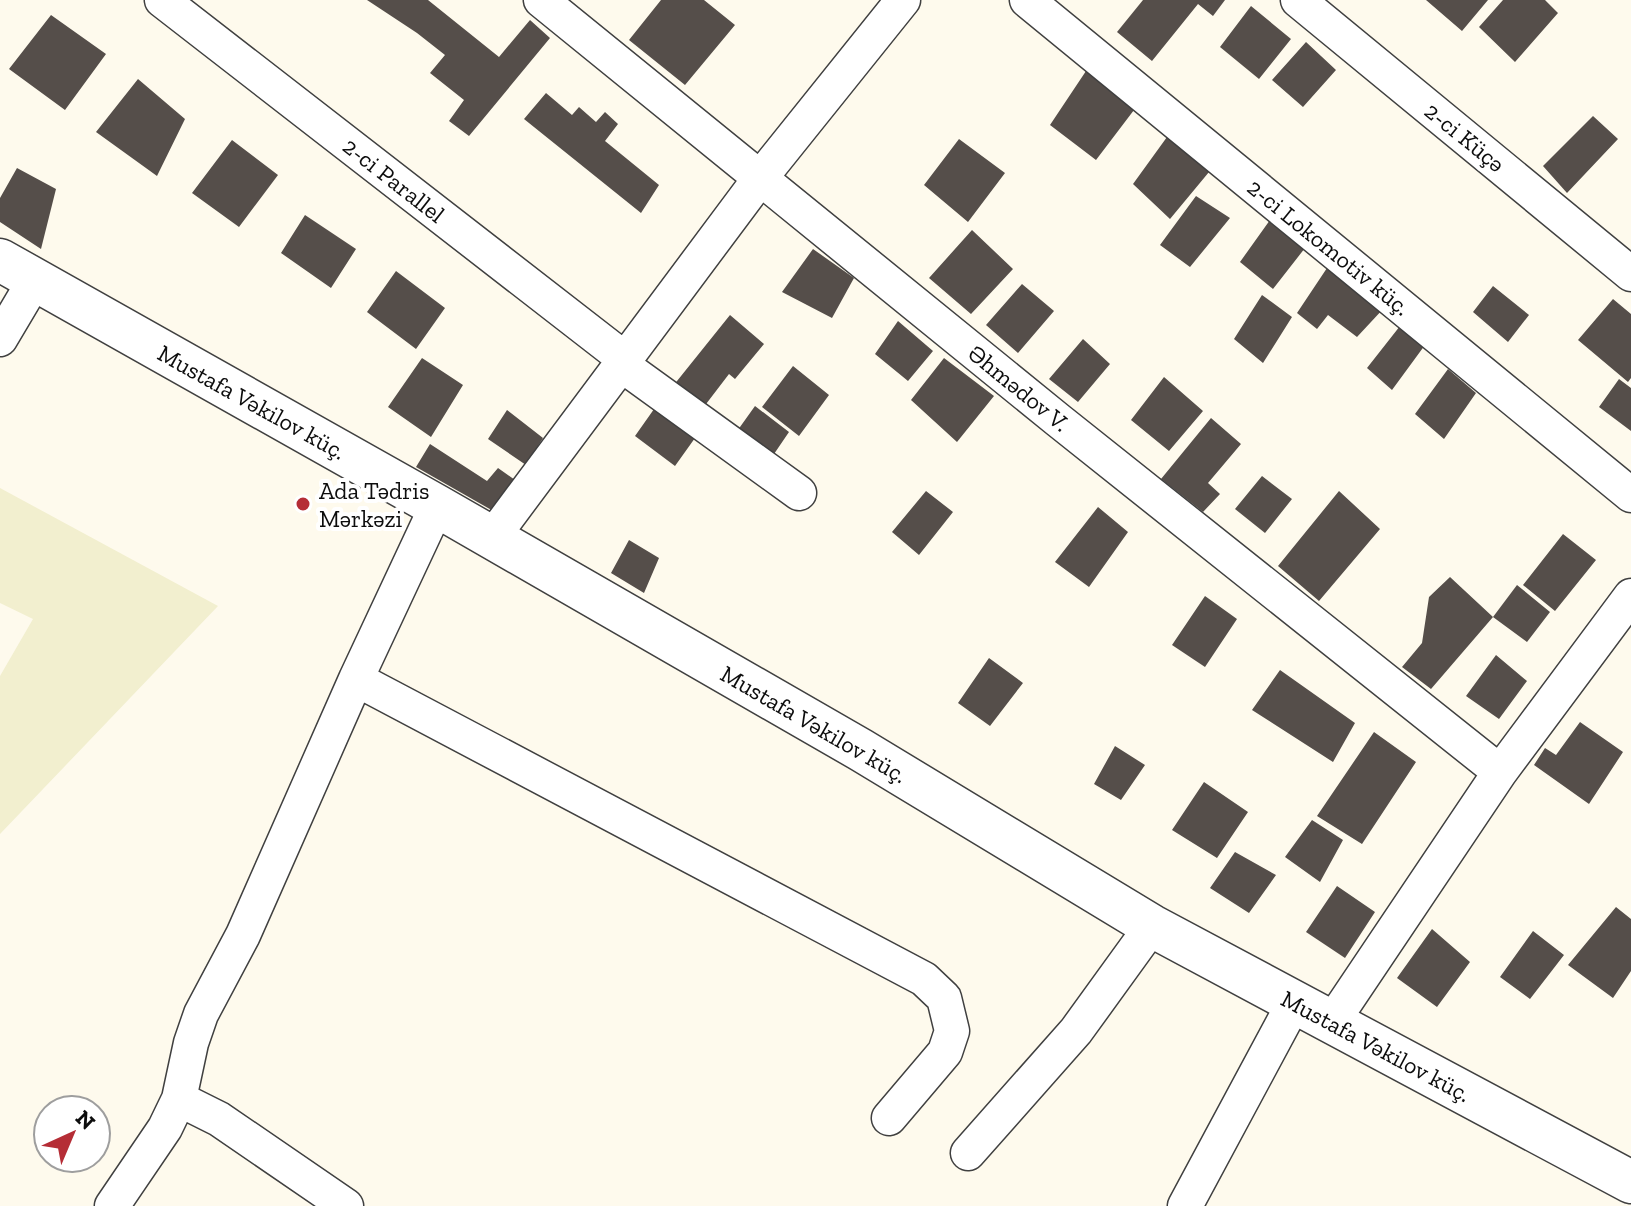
<svg xmlns="http://www.w3.org/2000/svg" width="1631" height="1206" viewBox="0 0 1631 1206" font-family="'Zilla Slab',serif">
  <style>
    .farmland { fill: #f2efcf }
    .building { fill: #554e4a }
    .lines { fill: none; stroke-linecap: round; stroke-linejoin: round }
    .minor-casing { stroke: #404040; stroke-width: 37 }
    .tertiary-casing { stroke: #404040; stroke-width: 45 }
    .minor { stroke: #fff; stroke-width: 34 }
    .tertiary { stroke: #fff; stroke-width: 42 }
    .poi-dot { fill: #b52d36; stroke: #fff; stroke-width: 3 }
    .labels { text-anchor: middle; dominant-baseline: central; stroke-width: 8; stroke-linejoin: round; paint-order: stroke }
    .street-label { font-size: 24px; fill: #0d0d0d; stroke: #fff }
    .poi-label { font-size: 24px; fill: #0d0d0d; stroke: #fff; text-anchor: start }
  </style>
  <rect width="100%" height="100%" fill="#fefaed"/>
  <path class="farmland" d="M0,488L218,606L0,834V676L33,619L0,603Z"/>
  <path class="building" d="M367,0H428L499,57L530,20L550,38L469,136L449,121L464,100L430,73L445,55L417,33Z
    M661,0H704L735,25L685,85L629,40Z
    M1143,0H1225L1213,16L1198,4L1152,61L1117,32Z
    M1426,0H1488L1462,31Z
    M1503,0H1545L1558,13L1515,62L1479,27Z
    M1251,6L1291,39L1259,79L1220,47Z
    M51,15L106,54L65,110L9,69Z
    M1306,42L1336,70L1303,107L1272,80Z
    M1086,71L1134,110L1096,160L1050,125Z
    M138,79L185,119L157,176L96,132Z
    M546,93L572,115L579,107L596,122L605,112L618,124L605,141L659,185L641,213L524,119Z
    M1593,116L1618,139L1567,193L1543,166Z
    M1167,137L1209,172L1170,219L1133,184Z
    M959,139L1005,173L968,222L924,185Z
    M232,140L278,175L239,227L192,193Z
    M17,168L56,189L41,249L0,222V198Z
    M1196,196L1230,218L1190,267L1160,245Z
    M305,215L356,249L331,288L281,253Z
    M1270,220L1305,248L1273,289L1240,262Z
    M972,230L1013,269L971,314L929,278Z
    M813,249L854,278L832,318L782,292Z
    M1329,265L1384,308L1357,337L1328,315L1317,329L1297,313Z
    M396,271L445,308L416,349L367,312Z
    M1022,284L1054,311L1018,353L986,325Z
    M1493,286L1529,315L1508,342L1473,312Z
    M1262,295L1292,317L1263,363L1234,339Z
    M1613,299L1631,314V378L1628,382L1578,340Z
    M730,315L764,344L735,379L729,374L703,408L673,386Z
    M898,321L933,351L908,381L875,354Z
    M1400,326L1425,345L1392,390L1367,368Z
    M1083,339L1110,364L1078,402L1049,379Z
    M422,358L463,385L431,437L388,407Z
    M944,358L994,396L957,442L911,400Z
    M793,366L829,395L799,436L762,407Z
    M1448,369L1476,393L1444,439L1415,414Z
    M1164,377L1203,411L1169,451L1131,420Z
    M1619,379L1631,388V431L1599,407Z
    M659,402L700,431L675,466L635,436Z
    M755,406L789,432L774,454L752,437L747,443L735,434Z
    M507,410L543,438L526,465L488,439Z
    M1211,418L1241,444L1208,483L1220,494L1203,512L1161,479Z
    M430,444L487,481L498,468L515,480L495,512L416,467Z
    M1262,476L1292,499L1265,533L1235,509Z
    M926,491L953,512L919,555L892,532Z
    M1339,491L1380,529L1319,601L1278,566Z
    M1098,507L1128,532L1089,587L1055,562Z
    M1563,534L1596,560L1555,611L1523,585Z
    M629,540L659,558L644,593L611,573Z
    M1450,577L1493,617L1431,689L1402,667L1422,643L1429,597Z
    M1517,585L1550,612L1527,642L1493,617Z
    M1205,596L1237,619L1205,667L1172,645Z
    M1496,655L1527,681L1499,719L1466,696Z
    M989,658L1023,683L990,726L958,703Z
    M1280,670L1355,723L1333,762L1252,710Z
    M1580,722L1623,752L1589,804L1534,765L1545,748L1556,755Z
    M1374,732L1416,762L1362,844L1317,816Z
    M1115,746L1145,765L1121,800L1094,784Z
    M1204,782L1248,812L1217,858L1172,830Z
    M1312,820L1343,840L1320,882L1285,857Z
    M1235,852L1276,875L1249,913L1210,888Z
    M1337,886L1375,912L1345,958L1306,932Z
    M1616,907L1631,919V971L1613,998L1568,965Z
    M1432,929L1470,962L1437,1007L1397,978Z
    M1533,931L1564,955L1530,999L1500,977Z"/>
  <g class="lines">
    <defs>
      <path id="minor" d="M162,0L626,360
        M541,0L1058,420L1500,772
        M1027,0L1631,495
        M1298,0L1631,274
        M0,339L35,280
        M622,365L799,493
        M491,539L761,177L903,0
        M356,679L924,979L944,998L952,1031L945,1052L889,1118
        M1332,1022L1500,772L1631,596
        M179,1099L219,1119L346,1206
        M968,1153L1076,1031L1152,926
        M112,1206L165,1128L179,1099L191,1043L201,1014L243,935L356,679L437,506
        M1185,1206L1294,1003"/>
      <path id="tertiary" d="M0,260L437,506L861,750L1152,926L1631,1182"/>
    </defs>
    <use href="#minor" class="minor-casing"/>
    <use href="#tertiary" class="tertiary-casing"/>
    <use href="#minor" class="minor"/>
    <use href="#tertiary" class="tertiary"/>
  </g>
  <circle class="poi-dot" cx="303" cy="504" r="8"/>
  <g class="labels">
    <g class="street-label">
      <text transform="translate(1465 137) rotate(39)">2-ci Küçə</text>
      <text transform="translate(394 180) rotate(38)">2-ci Parallel</text>
      <text transform="translate(1329 247) rotate(39)">2-ci Lokomotiv küç.</text>
      <text transform="translate(1019 388) rotate(39)">Əhmədov V.</text>
      <text transform="translate(252 402) rotate(29)">Mustafa Vəkilov küç.</text>
      <text transform="translate(814 724) rotate(30)">Mustafa Vəkilov küç.</text>
      <text transform="translate(1376 1046) rotate(28)">Mustafa Vəkilov küç.</text>
    </g>
    <g class="poi-label">
      <text x="319" y="490">Ada Tədris<tspan x="319" dy="28">Mərkəzi</tspan></text>
    </g>
  </g>
  <g transform="translate(72 1134) rotate(44)"><circle r="38" fill="#ffffff" stroke="#9e9e9e" stroke-width="2"/>
  <path d="M0-6L14 30L0 20L-14 30Z" fill="#b52d36"/>
  <text y="-12" font-size="22" font-weight="bold" text-anchor="middle" fill="#0d0d0d">N</text>
  </g>
</svg>
